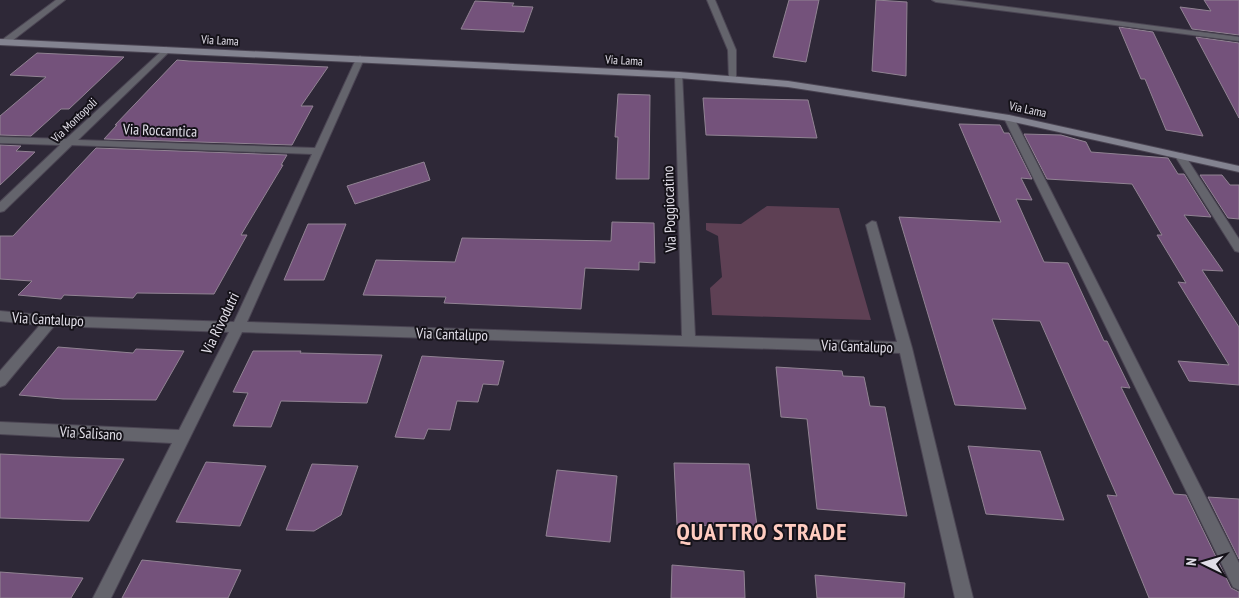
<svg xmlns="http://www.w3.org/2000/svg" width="1239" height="598" viewBox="0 0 1239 598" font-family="'PT Sans Narrow',sans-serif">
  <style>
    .green { fill: #5e4054 }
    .building { fill: #74527b; stroke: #918393 }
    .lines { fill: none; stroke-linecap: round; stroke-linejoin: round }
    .minor-casing { stroke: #4b4553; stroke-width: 2 }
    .secondary-casing { stroke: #4b4553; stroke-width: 2 }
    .minor { fill: #64646c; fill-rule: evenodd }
    .secondary { fill: #838390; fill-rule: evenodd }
    .labels { text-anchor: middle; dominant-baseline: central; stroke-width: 4; stroke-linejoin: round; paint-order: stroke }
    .far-street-label { font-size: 12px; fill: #e1dee8; stroke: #151219 }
    .street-label { font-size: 15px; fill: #e1dee8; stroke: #151219 }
    .near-district-label { font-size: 24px; font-weight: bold; letter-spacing: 1px; fill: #ffccc0; stroke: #151219 }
  </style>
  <rect width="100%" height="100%" fill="#2e2837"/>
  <path class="green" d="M767,206L839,208L871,320L712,315L710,288L722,277L718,236L706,230V223L741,224Z"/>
  <path class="building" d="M789,0H819L806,62L773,57Z
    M876,0L907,2L906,76L872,71Z
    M1204,0H1239V35L1192,29L1180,7L1211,11Z
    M475,1L514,3L512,6L533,7L524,32L461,29Z
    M1119,27L1153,32L1203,136L1166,130L1145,79H1141Z
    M1196,37L1239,43V118Z
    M37,53L124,57L69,109H61L31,136L0,135V116L46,77L10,75Z
    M177,60L189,61L328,67L301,106H313L292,145L104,139L117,125H115Z
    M618,94L650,95L649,179H616L618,137H615Z
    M703,98L808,100L817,138L706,135Z
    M959,124L1000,125L1004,133H1009L1032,179L1021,178L1032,200L1016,199L1044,262L1068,263L1104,341H1107L1130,388L1121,387L1174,494L1186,495L1231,588L1239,592V598H1149L1107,495L1117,496L1040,321L992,319L1026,409L955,405L899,217L1001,222Z
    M1024,134L1061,135L1086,142L1091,152L1168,158L1178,174H1184L1211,217L1184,215L1223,271L1202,270L1239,327V385L1189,381L1178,361L1229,365L1178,282L1186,283L1157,235H1162L1132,184L1047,179Z
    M0,145L21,146L16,151L35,152L0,185Z
    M96,148L287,155L281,165H283L241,235H247L214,294L137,293L133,298L64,295L61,299L18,295L32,281L0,279V236H13Z
    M424,162L430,180L355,204L347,186Z
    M1200,175H1222L1230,185H1239V219L1228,218Z
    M612,222L654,223L655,263L639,262V270L585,268L581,309L444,303L446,297L363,295L376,260L455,262L462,238L611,241Z
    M308,224H346L324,280H284Z
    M58,347L133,353L136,349L184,351L156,400L63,399L19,395Z
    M253,351H301L300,353L382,355L367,403L281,401L271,427L233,426L248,393L233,392Z
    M422,356L504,361L498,385L483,384L478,402L457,401L450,430L428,429L424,439L395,437Z
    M776,367L842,371L843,376L864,377L870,406L885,407L907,516L817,509L807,419L781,417Z
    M968,446L1040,451L1064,520L986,514Z
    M0,454L65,457L124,459L89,521L0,518Z
    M206,462L266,466L240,526L176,522Z
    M674,463L749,464L757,526L677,525Z
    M312,464L358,466L341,515L314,531L286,530Z
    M557,470L617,476L610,542L546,536Z
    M1208,497L1239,499V559Z
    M142,560L241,570L228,598H122Z
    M672,565L744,571L745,598H671Z
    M0,572L83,578L71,598H0Z
    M815,575L905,583L904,598H817Z"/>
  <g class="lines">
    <defs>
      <path id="minor" d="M56,0H65L8,44H2V40Z
        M707,0H715L736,50V81L729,79L728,50Z
        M932,0H954L1239,37V41L936,2Z
        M166,47L170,50L169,52L78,140L315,148L356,59L360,56L364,59L247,322L682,336L675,75L682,73L695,336L897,342L866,225L872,221L876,222L912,348L973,598H955L900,353L242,332L111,598H93L172,443L0,434V422L179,430L229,332L54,326L5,385L0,387V371L40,325L0,321V311L51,316L234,322L312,154L72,145L4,211L0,212V202L60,145L0,143V137L66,139Z
        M1009,115L1014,118L1239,563V590L1233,587L1004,118Z
        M1180,153L1184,154L1239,239V252L1235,251L1175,156Z"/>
      <path id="secondary" d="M0,39L679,72L788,81L1009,115L1239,166V172L1009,121L788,87L679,78L0,45Z"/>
    </defs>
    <use href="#minor" class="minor-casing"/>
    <use href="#secondary" class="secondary-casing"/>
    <use href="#minor" class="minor"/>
    <use href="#secondary" class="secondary"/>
  </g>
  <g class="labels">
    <g class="far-street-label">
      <text transform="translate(220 40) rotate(3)">Via Lama</text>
      <text transform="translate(624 60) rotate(3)">Via Lama</text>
      <text transform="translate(1028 109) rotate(12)">Via Lama</text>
      <text transform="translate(74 120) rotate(-44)">Via Montopoli</text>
    </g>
    <g class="street-label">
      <text transform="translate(160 130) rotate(2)">Via Roccantica</text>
      <text transform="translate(669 209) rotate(-92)">Via Poggiocatino</text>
      <text transform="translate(48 319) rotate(3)">Via Cantalupo</text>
      <text transform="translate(220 323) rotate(-64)">Via Rivodutri</text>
      <text transform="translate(452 334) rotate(2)">Via Cantalupo</text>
      <text transform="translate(857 346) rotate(2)">Via Cantalupo</text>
      <text transform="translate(91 433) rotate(3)">Via Salisano</text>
    </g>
    <g class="near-district-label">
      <text x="762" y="531">QUATTRO STRADE</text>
    </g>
  </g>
  <g transform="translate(1204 563) rotate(275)" stroke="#151219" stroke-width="4" paint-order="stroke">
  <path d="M0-4L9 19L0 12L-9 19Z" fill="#e1dee8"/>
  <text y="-8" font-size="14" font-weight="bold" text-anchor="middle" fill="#e1dee8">N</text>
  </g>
</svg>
